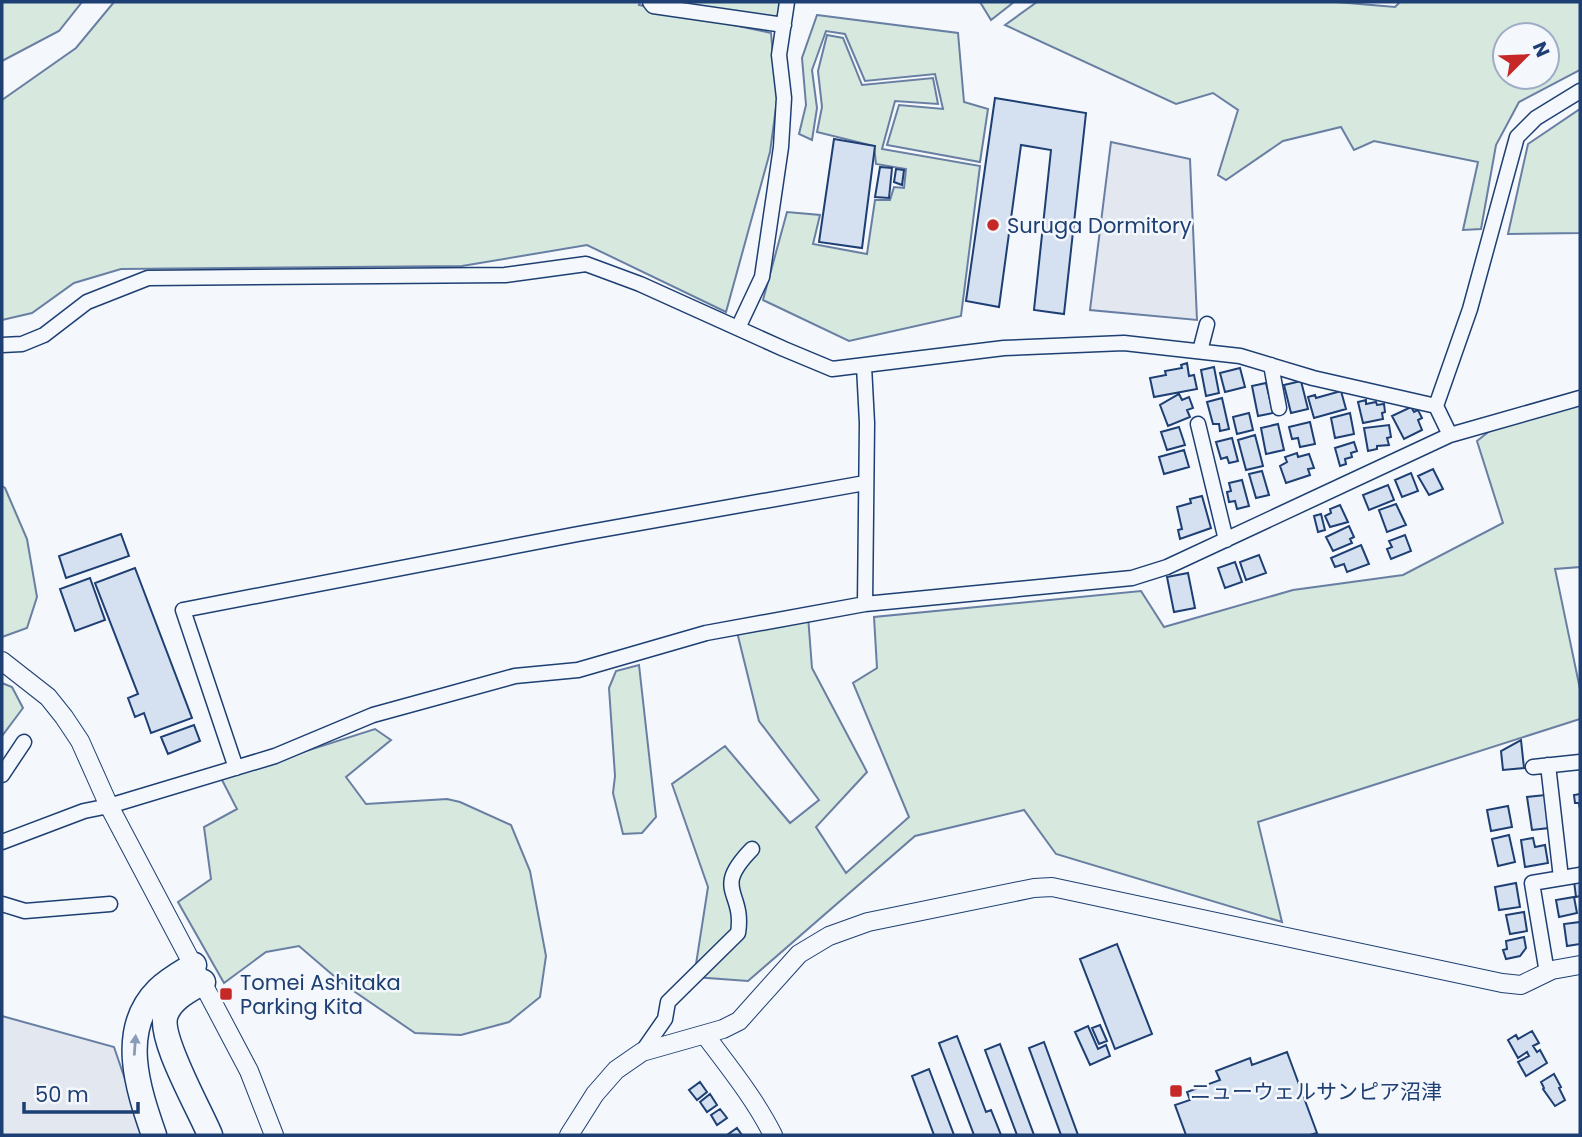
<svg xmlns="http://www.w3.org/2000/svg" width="1582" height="1137" viewBox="0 0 1582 1137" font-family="Poppins,'Noto Sans JP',sans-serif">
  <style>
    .green { fill: #d7e8df; stroke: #687fa3; stroke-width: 2; fill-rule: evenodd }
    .parking { fill: #e3e8f0; stroke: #687fa3; stroke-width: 2 }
    .building { fill: #d5e0f0; stroke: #1d3f73; stroke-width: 2 }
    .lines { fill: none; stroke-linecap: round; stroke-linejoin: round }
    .minor-casing { stroke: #1d3f73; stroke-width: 17 }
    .tertiary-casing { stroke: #1d3f73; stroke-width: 20 }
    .motorway-casing { stroke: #1d3f73; stroke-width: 27 }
    .minor { stroke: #f4f7fb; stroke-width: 14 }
    .tertiary { stroke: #f4f7fb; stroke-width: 18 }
    .motorway { stroke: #f4f7fb; stroke-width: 24 }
    .oneway { fill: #889bb7 }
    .poi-dot { fill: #c62828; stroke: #f4f7fb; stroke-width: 2.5 }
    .labels { text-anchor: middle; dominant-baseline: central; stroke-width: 5; stroke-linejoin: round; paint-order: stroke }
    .poi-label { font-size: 21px; fill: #1d3f73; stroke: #f4f7fb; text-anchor: start }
  </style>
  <rect width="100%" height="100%" fill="#f4f7fb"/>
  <path class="green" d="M2,2H82L59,31L2,61Z
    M114,2H640L639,5L771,33L777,100L770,152L726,312L587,245L462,266L121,269L74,283L32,313L2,320V100L76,48Z
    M650,2H782L777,30Z
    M980,2H1014L991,20Z
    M1037,2H1336L1395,7L1400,2H1580V70L1519,102L1496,145L1481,229L1463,230L1478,162L1374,141L1354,150L1341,127L1283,141L1226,180L1218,175L1238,110L1213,93L1176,104L1005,25ZM1505,35H1547V77H1505Z
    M817,15L958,33L964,102L988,109L980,162L887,145L899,105L943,109L935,74L865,81L845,34L826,31L812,70L817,108L812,140L799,134L806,105L802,58Z
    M827,35L843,38L862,85L933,78L938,104L895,101L882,149L980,166L961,316L849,341L763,300L787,212L820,215L813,244L867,254L875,200H890L894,187L904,188L906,169L876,164L874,146L817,132L822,107L818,71Z
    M1580,109V233L1508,234L1528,144Z
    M1580,405V567L1555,569L1580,689V719L1258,822L1282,922L1056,854L1024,810L915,836L748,981L694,977L708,887L672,784L725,746L790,823L819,800L759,721L737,632L808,616L812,668L867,772L816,827L846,873L909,817L853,683L877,668L874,617L1141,591L1164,627L1293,590L1403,575L1503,523L1477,441L1492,429Z
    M2,486L5,488L27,539L37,597L27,628L2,637Z
    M639,665L656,817L642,833L623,834L613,793L615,776L609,688L616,671Z
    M2,683L12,687L23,708L2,736Z
    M375,729L391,740L346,777L366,804L447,799L460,802L511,825L530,871L546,956L540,997L509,1022L461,1035L415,1033L342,983L299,946L266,952L224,983L178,902L211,879L204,827L237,809L221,778Z"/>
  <path class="parking" d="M1111,142L1190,159L1197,320L1090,310Z
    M2,1016L114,1047L144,1135H2Z"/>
  <path class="building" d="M995,98L1086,113L1064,314L1034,310L1051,150L1021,145L999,307L966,301Z
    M834,139L875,146L862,248L819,242Z
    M880,167L892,168L889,198L875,197Z
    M896,169L904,170L902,185L894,182Z
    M1187,363L1189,376L1194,375L1197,389L1154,397L1150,378L1166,375L1165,371L1182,368L1181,365Z
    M1214,367L1219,393L1206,396L1201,370Z
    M1240,368L1245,387L1225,392L1220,373Z
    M1301,381L1308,409L1291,413L1284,385Z
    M1266,383L1273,413L1258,416L1252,386Z
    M1341,391L1346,409L1314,418L1308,397L1315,395L1316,398Z
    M1179,394L1182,400L1189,397L1193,408L1187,410L1190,417L1168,426L1160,405Z
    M1222,398L1229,429L1220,431L1219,424H1213L1207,402Z
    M1366,400V404L1376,402L1377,405L1384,404L1385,412L1382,413L1383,419L1363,423L1358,402Z
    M1411,407L1414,412L1418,410L1422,418L1418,420L1422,430L1404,439L1392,416Z
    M1249,413L1253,430L1237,434L1233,417Z
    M1350,413L1354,434L1335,438L1331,418Z
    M1310,422L1315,444L1300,447L1298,438L1292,439L1289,427Z
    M1278,424L1284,450L1266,454L1261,428Z
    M1389,425L1391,437L1387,438L1389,445L1377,446V449L1368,451L1364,428Z
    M1179,427L1185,445L1167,450L1161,432Z
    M1255,435L1263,466L1246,470L1238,440Z
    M1232,438L1238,461L1229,463L1227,457L1221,459L1216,442Z
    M1354,442L1357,451L1351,453L1352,457L1345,459L1346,464L1340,466L1335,448Z
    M1184,450L1189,467L1164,474L1159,457Z
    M1297,453L1298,457L1309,454L1314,468L1308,469L1310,475L1286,483L1280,466L1287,462L1285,457Z
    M1433,469L1443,489L1429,495L1418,476Z
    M1262,471L1269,495L1256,498L1249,474Z
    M1411,473L1418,491L1402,497L1395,480Z
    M1242,480L1249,506L1237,509L1235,501L1229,502L1227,492L1231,491L1229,483Z
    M1388,485L1394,500L1369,510L1363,495Z
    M1202,496L1211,528L1180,539L1178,530L1182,529L1177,507L1191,503L1190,499Z
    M1396,504L1406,525L1387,532L1379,510Z
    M1340,505L1348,522L1330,527L1325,516L1331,513L1330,509Z
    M1321,514L1325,530L1318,532L1314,516Z
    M1349,526L1354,537L1350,539L1352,543L1333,551L1326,537Z
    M121,534L129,556L66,578L59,556Z
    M1405,535L1411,551L1391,559L1387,549L1392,547L1389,541Z
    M1361,545L1369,564L1347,572L1344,564L1335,567L1331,558Z
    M1259,555L1266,573L1246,580L1240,562Z
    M1235,562L1242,582L1225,588L1218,568Z
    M135,568L192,718L151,733L144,713L135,717L128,698L138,694L95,583Z
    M1188,573L1195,608L1174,612L1167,577Z
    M90,578L105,620L75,631L60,589Z
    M194,725L200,741L168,754L161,737Z
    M1521,740L1524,768L1503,770L1501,751Z
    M1580,794V809L1579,803H1575L1574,795Z
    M1545,795L1549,828L1532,830L1527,797Z
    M1508,806L1512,827L1491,831L1487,810Z
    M1509,835L1515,862L1498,866L1492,839Z
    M1533,838L1535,847L1545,845L1548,863L1525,867L1521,840Z
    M1580,880V896L1576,897L1574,881Z
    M1516,883L1520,907L1499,910L1495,887Z
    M1574,897L1577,913L1559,917L1556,900Z
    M1524,912L1527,931L1510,934L1506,915Z
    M1580,922V944L1567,946L1564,924Z
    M1524,937L1526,948L1520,956L1506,959L1503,950L1507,949L1506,941Z
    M1117,944L1152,1034L1115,1049L1080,959Z
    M1100,1025L1107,1041L1099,1044L1092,1028Z
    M1088,1026L1098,1049L1106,1045L1110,1056L1090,1065L1075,1032Z
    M1532,1031L1539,1043L1533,1046L1537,1052L1540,1050L1547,1063L1526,1076L1518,1062L1529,1056L1527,1052L1518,1058L1508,1040L1516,1035L1518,1039Z
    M957,1036L986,1112L991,1110L1001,1135H974L939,1043Z
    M1044,1042L1078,1135H1061L1029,1048Z
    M1000,1044L1034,1135H1017L985,1050Z
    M1287,1052L1317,1133L1310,1135H1186L1175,1105L1190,1100L1187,1092L1220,1080L1216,1071L1250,1058L1252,1065Z
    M929,1069L954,1135H934L912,1076Z
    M1554,1074L1561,1087L1559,1088L1565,1100L1555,1106L1543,1089L1544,1088L1541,1082Z
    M700,1082L707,1092L697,1100L689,1090Z
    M710,1094L717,1105L707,1112L700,1102Z
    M720,1109L727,1118L717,1125L711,1115Z
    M737,1128L742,1135H727Z"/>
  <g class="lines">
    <defs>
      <path id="minor" d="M650,2L653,6L784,25
        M738,328L762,277L781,147L784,98L779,55L787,2
        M2,345L22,344L44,335L87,302L148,278L505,275L586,264L640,284L784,349L832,369L1004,348L1124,343L1240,356L1313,378L1436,406
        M1200,351L1207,324
        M1271,365L1279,408
        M864,366L867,423L865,604
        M1198,424L1226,540
        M1450,435L1436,406L1470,309L1517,137L1536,118L1580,91
        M1548,765L1561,878
        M1533,767L1580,762
        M236,768L183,610L578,534L865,483
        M2,775L24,742
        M2,842L84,811L109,806L275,756L373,715L515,676L578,670L706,633L865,604L1132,578L1167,567L1450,435L1580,398
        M2,904L25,911L110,904
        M1547,973L1532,883L1580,875
        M642,1052L665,1019L668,1002L738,933C745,890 711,891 752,849"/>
      <path id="tertiary" d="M2,661L48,697L64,717L80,741L109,806L249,1071L274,1135
        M705,1035C729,1067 755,1099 773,1135
        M569,1135L595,1094L616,1070L642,1052L723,1029L739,1021L799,954L829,936L868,922L1034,888L1052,887L1502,983L1521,985L1552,970L1580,965"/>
      <path id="motorway" d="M203,982C190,990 172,998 166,1014C157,1036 200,1110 210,1135
        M154,1135C138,1089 118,1030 158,990C168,980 181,973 194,965"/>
    </defs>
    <use href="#minor" class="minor-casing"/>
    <use href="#tertiary" class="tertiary-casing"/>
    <use href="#motorway" class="motorway-casing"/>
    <use href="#minor" class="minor"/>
    <use href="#tertiary" class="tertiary"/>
    <use href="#motorway" class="motorway"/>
  </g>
  <defs><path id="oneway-solid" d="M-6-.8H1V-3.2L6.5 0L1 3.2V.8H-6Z" transform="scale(1.75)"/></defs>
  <use class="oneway" href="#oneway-solid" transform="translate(135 1045) rotate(-86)"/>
  <g class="poi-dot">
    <circle cx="993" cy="225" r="7"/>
    <rect x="219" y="987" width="14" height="14" rx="3.5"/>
    <rect x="1169" y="1084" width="14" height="14" rx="3.5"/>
  </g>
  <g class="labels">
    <g class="poi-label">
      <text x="1007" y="225">Suruga Dormitory</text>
      <text x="240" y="982">Tomei Ashitaka<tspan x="240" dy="24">Parking Kita</tspan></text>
      <text x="1190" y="1091">ニューウェルサンピア沼津</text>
    </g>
  </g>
  <rect width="1582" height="1137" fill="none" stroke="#1d3f73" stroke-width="7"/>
  <g transform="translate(1526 56) rotate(66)"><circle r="33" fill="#f4f7fb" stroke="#9eadc5" stroke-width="2"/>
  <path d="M0-5L12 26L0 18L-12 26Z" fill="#c62828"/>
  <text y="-10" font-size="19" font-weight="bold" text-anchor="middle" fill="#1d3f73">N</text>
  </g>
  <path d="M24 1102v10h114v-10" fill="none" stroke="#1d3f73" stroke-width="3.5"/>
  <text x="35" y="1102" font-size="21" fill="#1d3f73" stroke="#f4f7fb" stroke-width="5" paint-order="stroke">50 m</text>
</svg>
